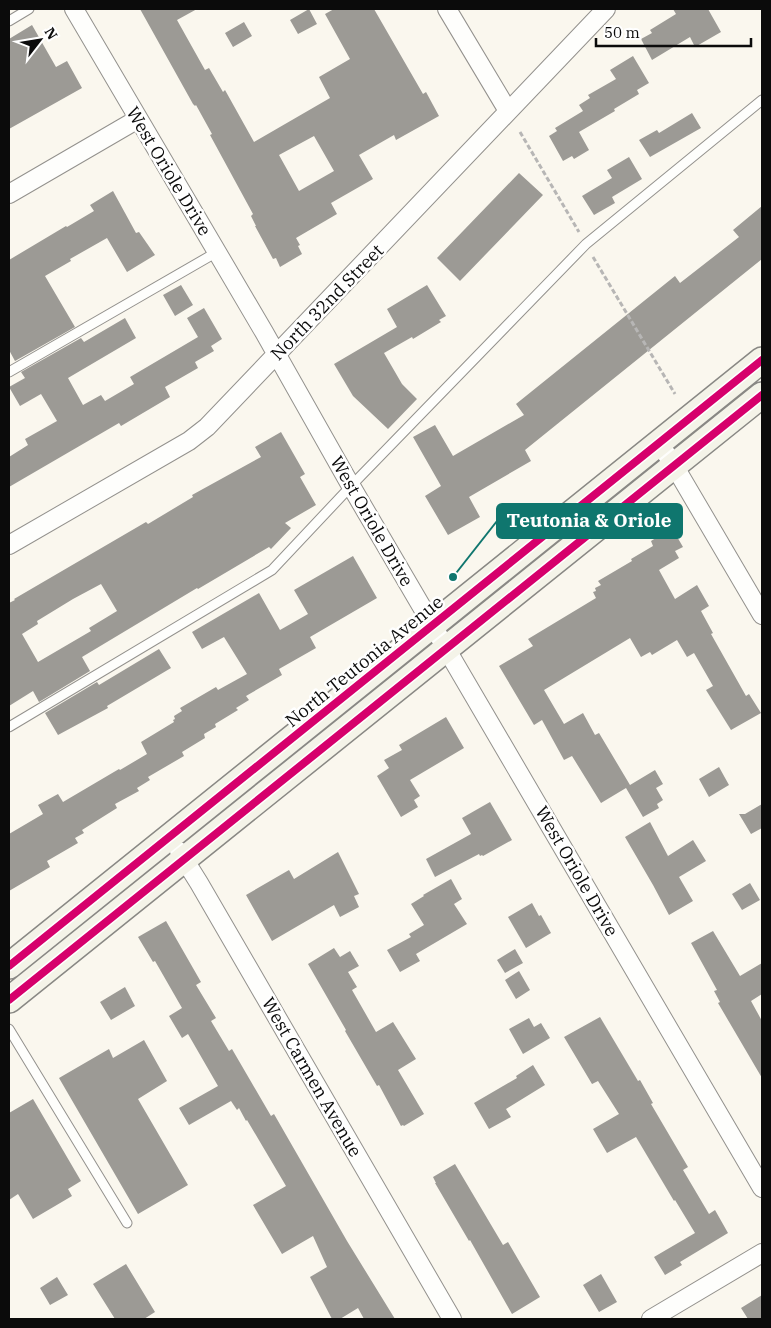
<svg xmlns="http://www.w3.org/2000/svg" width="771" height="1328" viewBox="0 0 771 1328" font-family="'IBM Plex Serif',serif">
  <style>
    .building { fill: #9c9a95; fill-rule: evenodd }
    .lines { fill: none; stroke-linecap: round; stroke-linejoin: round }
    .lane-casing { stroke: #93918d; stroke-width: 11 }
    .street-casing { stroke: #93918d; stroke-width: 20 }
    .secondary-casing { stroke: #898884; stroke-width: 28 }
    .path { stroke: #b7b6b5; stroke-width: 3; stroke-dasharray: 5 2.5; stroke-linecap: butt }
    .lane { stroke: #fefefc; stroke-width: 9 }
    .street { stroke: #fefefc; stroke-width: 18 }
    .secondary { stroke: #f4f3e8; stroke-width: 25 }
    .cycleway-casing { stroke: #fff; stroke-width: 11 }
    .cycleway { stroke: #d6006c; stroke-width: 8 }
    .labels { text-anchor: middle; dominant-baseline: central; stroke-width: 5; stroke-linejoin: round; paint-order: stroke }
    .street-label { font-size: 18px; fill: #0b0b0b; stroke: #fff }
    .leader { fill: none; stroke: #0f766e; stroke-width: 2 }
    .callout-dot { fill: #0f766e; stroke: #fff; stroke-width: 2 }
    .callout { fill: #0f766e; stroke: #0f766e; stroke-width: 2 }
    .callout-label { font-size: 19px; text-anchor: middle; font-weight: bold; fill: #fff }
  </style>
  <rect width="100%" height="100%" fill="#faf7ee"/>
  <path class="building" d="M140,9H197L177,20L205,70L209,68L223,92L225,90L254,142L330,98L319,77L350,59L325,14L334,9H374L423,94L426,92L439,116L396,140L394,135L359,155L373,179L331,203L337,214L296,238L300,245L298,246L302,254L280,267L276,258L273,259L255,226H256L251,216L253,214L210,135L212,134L196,105L195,106L193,104ZM314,136L334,171L299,191L279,155Z
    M309,9L317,24L298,34L290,20Z
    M673,9H708L721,32L695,47L690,37L652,60L641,39L652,33L650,30L676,14Z
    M244,22L252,36L233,47L225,33Z
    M32,25L56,67L67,61L82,88L9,129V39Z
    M633,56L649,83L637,90L639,94L614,109L615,111L579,132L589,150L574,159L572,156L563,161L549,136L557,131L555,128L583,111L579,105L590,98L588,95L616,79L610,70Z
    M692,113L701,128L650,157L639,140L657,130L659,133Z
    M629,157L642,179L612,197L615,203L594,215L582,196L612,178L607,170Z
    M519,173L543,195L460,281L437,258Z
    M113,191L136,233L139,232L155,255L127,272L107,238L70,259L71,261L45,276L75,327L15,361L9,350V260L66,226L67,227L94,211L90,205Z
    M762,206V259L525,450L531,461L469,497L480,517L448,535L425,496L441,486L413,437L435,425L453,456L524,415L516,404L675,276L680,283L739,237L733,230Z
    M181,285L193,305L175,316L163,295Z
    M427,285L446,316L439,320L441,322L413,339L412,337L384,353L402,384L417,399L388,429L353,396L334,364L397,327L387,309Z
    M204,308L222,339L211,346L214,351L195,362L198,368L165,387L170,397L121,426L119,423L9,487V457L28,445L25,439L57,421L41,394L20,406L9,387L25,378L21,372L81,338L84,342L125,318L136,338L68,378L83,405L101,395L105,401L134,384L130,377L198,337L187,318Z
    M281,432L305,474L300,477L316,505L285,523L291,528L271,549L269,547L198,589L197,588L82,657L90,671L39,702L33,691L9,706V603L15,600L14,599L146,522L148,524L193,497L192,495L261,457L255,447ZM101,584L117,611L89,628L91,631L38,662L22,634L38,624L37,621L73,599Z
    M672,528L683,547L675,551L679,558L659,570L675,599L697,585L709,606L701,611L713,633L711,634L746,696L749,694L761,713L731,730L706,690L713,686L694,653L687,657L677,640L652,655L650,652L641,657L630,638L544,690L564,724L583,713L595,735L599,733L630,785L655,770L663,784L656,788L663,800L657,804L659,808L643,817L626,788L601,803L572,756L564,760L542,720L534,725L499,666L533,646L528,639L596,598L593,592L596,591L595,588L601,585L598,581L632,561L631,559L653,546L651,541Z
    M353,556L377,598L310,637L316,648L279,669L282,675L246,696L249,700L236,708L238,710L215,724L216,727L204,734L205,738L182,752L184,756L148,777L150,780L137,788L139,791L115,804L117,808L82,830L84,833L75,838L78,843L47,861L50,867L9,891V834L43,814L38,805L58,794L63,802L119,769L120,770L147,754L141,742L174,722L173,720L175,719L174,716L182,711L180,708L216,687L218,690L247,674L224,637L202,649L192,632L259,593L280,630L308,614L294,590Z
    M159,649L171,668L107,706L108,708L58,735L45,713L97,682L99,685Z
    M446,717L464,748L410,780L420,796L414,800L418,807L401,817L377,776L389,768L384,760L402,750L399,745Z
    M719,767L729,785L709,797L699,779Z
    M490,802L512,840L483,856L482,855L480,856L479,854L435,877L426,859L471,834L462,818Z
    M762,804V828L751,834L739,814H745Z
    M650,822L668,856L693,840L706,861L679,877L693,901L669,915L653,885L625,837Z
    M338,852L359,894L354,896L359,907L340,917L334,905L272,941L246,895L289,870L294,879Z
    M451,879L462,899L454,904L467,924L416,954L420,961L400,972L387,950L411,937L409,934L424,925L411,904L424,896L423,895Z
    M750,883L760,900L742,910L732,894Z
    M532,903L539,916L541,915L551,933L526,948L508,917Z
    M166,921L201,982L196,985L216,1018L211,1021L229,1051L232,1049L271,1116L274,1114L347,1241L395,1319H364L358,1308L340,1319H332L310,1277L327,1267L313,1236L282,1254L253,1205L286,1186L247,1120L246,1121L239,1108L237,1110L231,1101L189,1125L179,1108L218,1086L188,1034L182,1038L169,1016L182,1008L155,961L153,962L138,937Z
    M713,931L740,976L762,963V994L751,1001L762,1021V1078L718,1003L720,1002L714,991L717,990L691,943Z
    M334,948L340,957L350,951L359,966L348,972L357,987L352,990L376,1032L393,1022L416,1059L398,1070L424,1114L404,1126L403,1125L401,1126L379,1085L377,1086L345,1031L346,1030L308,964Z
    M515,949L523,963L505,973L497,960Z
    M519,971L530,990L516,999L505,980Z
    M125,987L135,1006L111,1020L100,1002Z
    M600,1017L638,1081L640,1080L653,1103L651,1104L688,1167L683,1170L709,1214L715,1210L728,1233L680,1262L682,1265L665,1275L654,1257L695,1233L675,1200L674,1201L636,1137L607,1153L593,1129L619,1114L598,1081L592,1084L564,1037Z
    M529,1018L534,1027L541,1023L550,1038L523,1054L509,1029Z
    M144,1040L167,1081L138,1099L188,1185L138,1214L59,1078L109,1049L113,1058Z
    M533,1065L545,1085L506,1109L511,1117L489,1129L474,1103L517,1078L516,1076Z
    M33,1099L81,1181L68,1189L72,1196L33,1219L18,1194L9,1200V1113Z
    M455,1164L503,1245L508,1242L540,1297L512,1314L470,1240L469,1241L435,1183H436L433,1177Z
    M126,1264L155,1312L144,1319H115L93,1284Z
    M601,1274L617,1302L599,1312L583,1285Z
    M57,1277L68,1295L50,1305L40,1288Z
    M762,1295V1319H748L741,1308Z"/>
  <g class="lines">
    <defs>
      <path id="lane" d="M9,21L29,9
        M9,372L217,252
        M9,727L272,570L351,486L586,244L762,100
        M9,1029L127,1223"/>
      <path id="street" d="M74,9L264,332L351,486L762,1188
        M447,9L508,111
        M9,194L138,119
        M659,443L675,467L762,615
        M9,545L189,441L207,427L606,9
        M179,851L199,883L452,1319
        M651,1319L762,1253"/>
      <path id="secondary" d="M9,966L762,360
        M9,1000L762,395"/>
    </defs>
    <use href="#lane" class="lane-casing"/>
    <use href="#street" class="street-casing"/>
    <use href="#secondary" class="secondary-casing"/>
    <path class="path" d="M520,132L579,232
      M593,257L675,394"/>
    <use href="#lane" class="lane"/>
    <use href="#street" class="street"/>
    <use href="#secondary" class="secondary"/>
    <defs>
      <path id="cycleway" d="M9,966L762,360
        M9,1000L762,395"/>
    </defs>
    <use href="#cycleway" class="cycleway-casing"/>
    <use href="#cycleway" class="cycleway"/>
  </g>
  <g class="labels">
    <g class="street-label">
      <text transform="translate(169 171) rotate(59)">West Oriole Drive</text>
      <text transform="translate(327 302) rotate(-46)">North 32nd Street</text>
      <text transform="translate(372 521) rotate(60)">West Oriole Drive</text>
      <text transform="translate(364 661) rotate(-39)">North Teutonia Avenue</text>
      <text transform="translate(577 871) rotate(60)">West Oriole Drive</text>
      <text transform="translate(312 1077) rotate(60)">West Carmen Avenue</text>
    </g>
  </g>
  <path class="leader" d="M453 577L497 521"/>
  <circle class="callout-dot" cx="453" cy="577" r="5"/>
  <rect class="callout" x="497" y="504" width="185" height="34" rx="5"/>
  <g class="callout-label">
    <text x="589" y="527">Teutonia &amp; Oriole</text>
  </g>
  <rect width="771" height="1328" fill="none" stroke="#0b0b0b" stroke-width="20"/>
  <g transform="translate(40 40) rotate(59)" stroke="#ffffff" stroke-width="4" paint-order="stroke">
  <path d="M0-4L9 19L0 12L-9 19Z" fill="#0b0b0b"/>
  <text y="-8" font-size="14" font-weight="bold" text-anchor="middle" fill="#0b0b0b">N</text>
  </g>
  <path d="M596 38v8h155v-8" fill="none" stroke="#0b0b0b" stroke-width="2.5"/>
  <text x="604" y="38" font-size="15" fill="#0b0b0b" stroke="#ffffff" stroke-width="4" paint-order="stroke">50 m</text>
</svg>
